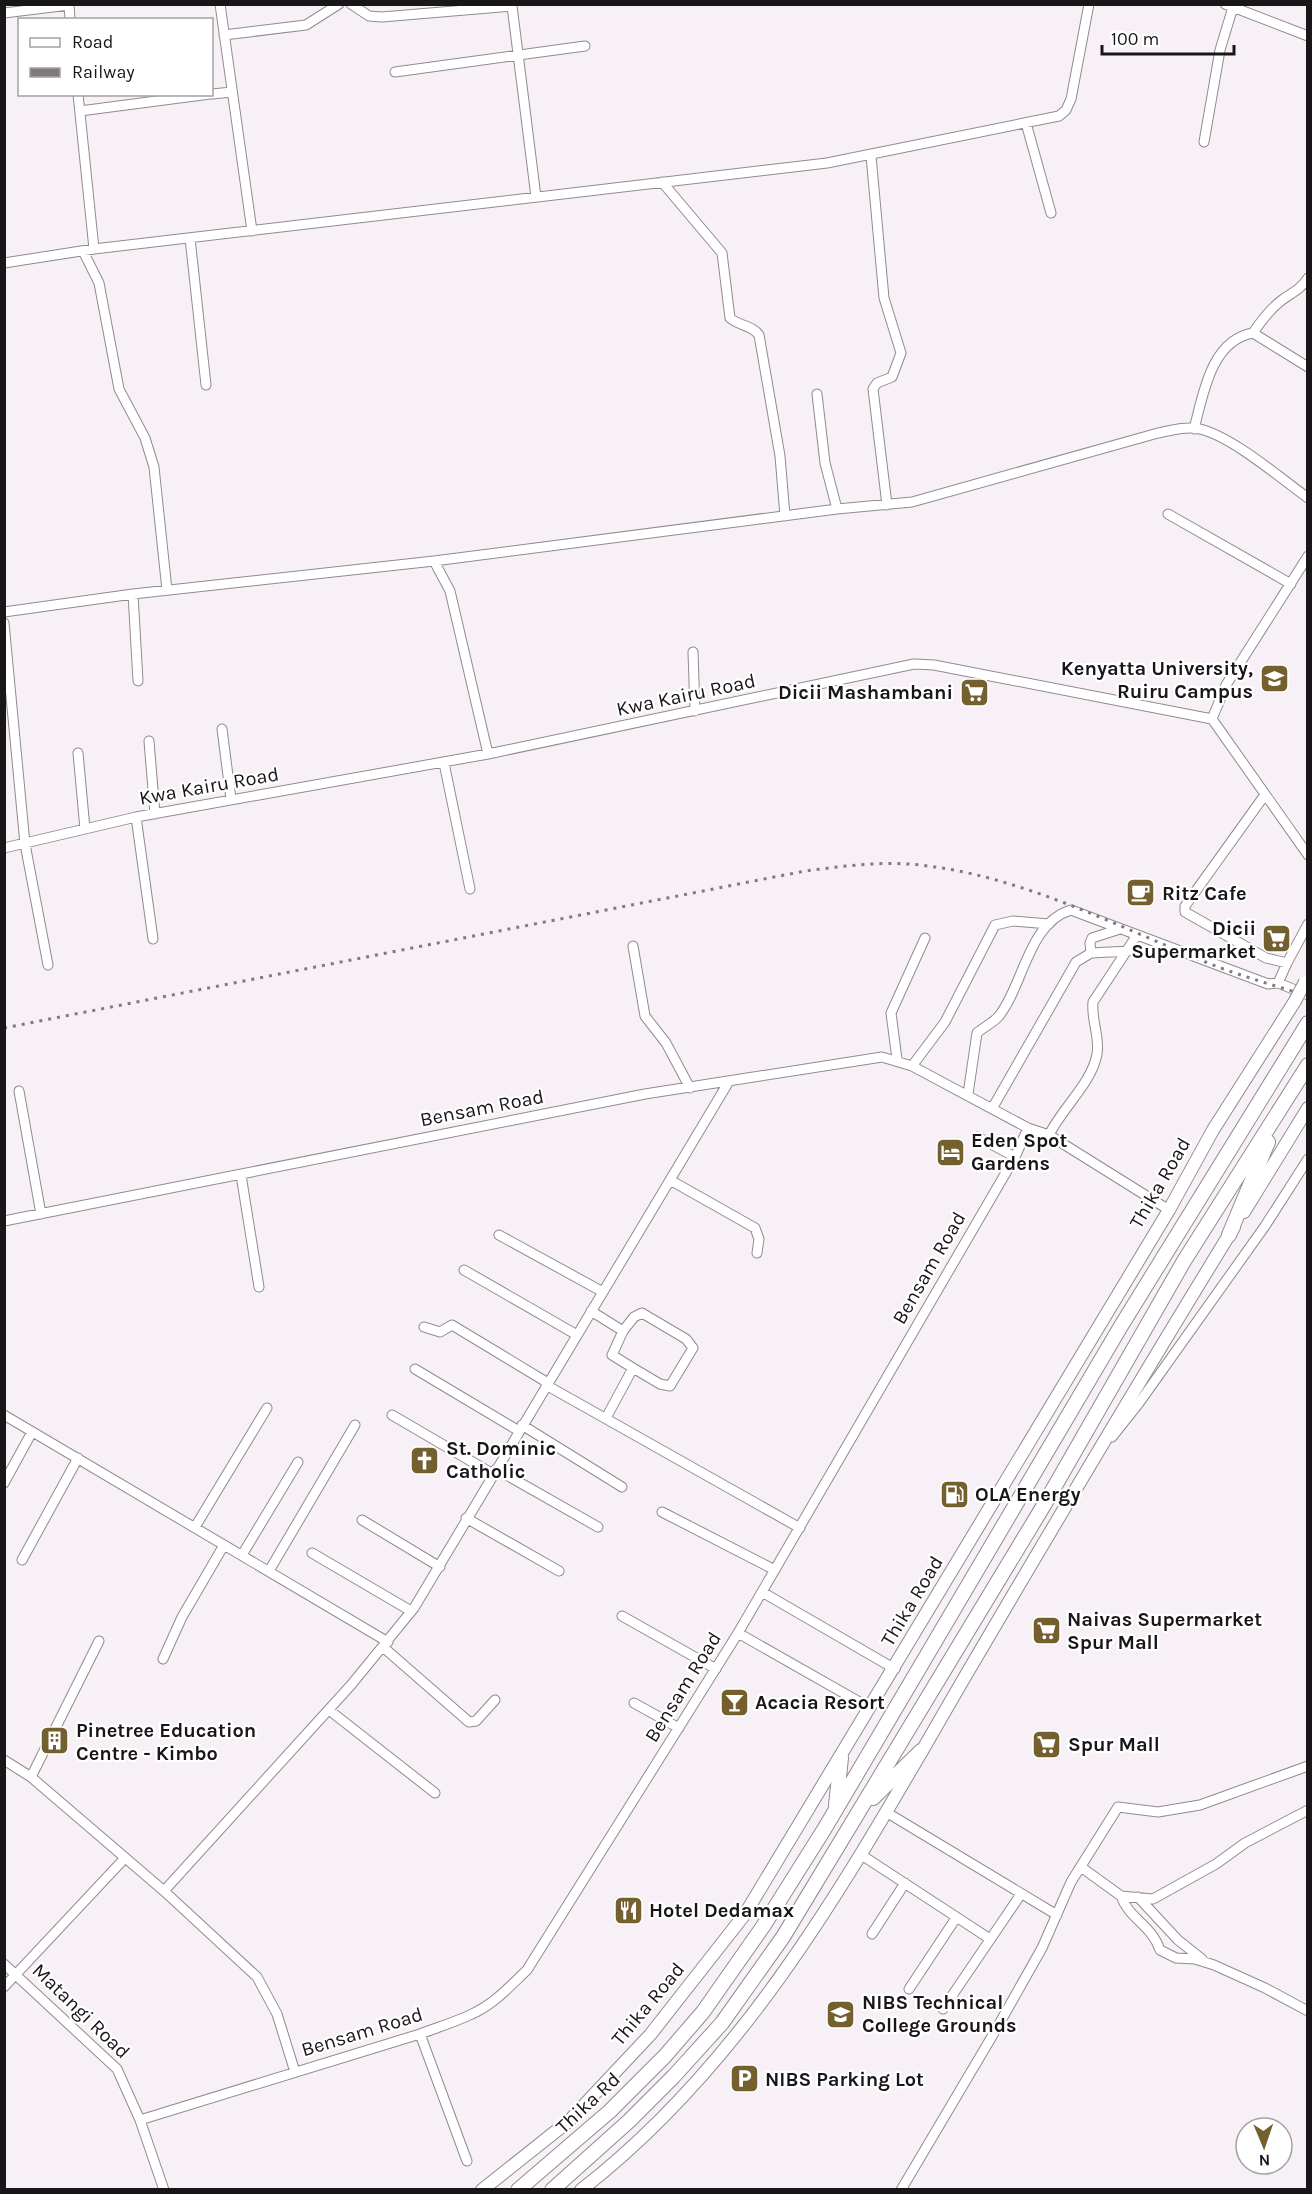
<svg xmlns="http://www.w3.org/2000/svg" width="1312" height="2194" viewBox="0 0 1312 2194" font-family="Karla,sans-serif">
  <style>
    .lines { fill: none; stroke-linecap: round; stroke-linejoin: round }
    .minor-casing { stroke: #918a90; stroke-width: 11 }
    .major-casing { stroke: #918a90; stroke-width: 14 }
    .highway-casing { stroke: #918a90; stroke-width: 16 }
    .minor { stroke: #fff; stroke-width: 9 }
    .major { stroke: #fff; stroke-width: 12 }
    .highway { stroke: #fff; stroke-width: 14 }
    .rail { stroke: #807a7f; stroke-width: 3; stroke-dasharray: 3 6; stroke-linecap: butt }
    .major-bridge-casing { stroke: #918a90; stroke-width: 14; stroke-linecap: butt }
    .major-bridge { stroke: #fff; stroke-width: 12 }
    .labels { text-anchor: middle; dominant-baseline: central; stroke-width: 4.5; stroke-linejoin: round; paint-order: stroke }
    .poi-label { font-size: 20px; font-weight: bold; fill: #191618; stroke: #fff; text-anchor: start }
    .street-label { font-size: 20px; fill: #191618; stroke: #fff }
  </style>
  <rect width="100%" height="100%" fill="#f8f0f7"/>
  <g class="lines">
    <defs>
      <path id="minor" d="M69,4L70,20
        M220,4L252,231
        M351,4L369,16L382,17L512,6L536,197
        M1225,4L1308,36
        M4,13L69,5
        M224,35L306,25L339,4
        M395,72L585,46
        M78,94L94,249
        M212,94L232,92
        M80,111L210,94
        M1026,123L1051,213
        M1204,142L1220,50L1233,7
        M871,156L884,298L901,353L892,377L877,383L873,389L887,505
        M662,182L722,253L730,318C739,326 752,325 759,335L780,456L785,516
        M190,238L206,385
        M83,251L99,283L119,389L145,438L154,467L167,590
        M4,263L94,249L827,163L1059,116L1066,110L1071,99L1089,4
        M1253,333C1261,321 1270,309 1282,300C1293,292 1300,290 1308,278
        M817,394L825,463L837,509
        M1194,429C1203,395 1211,340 1253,333L1308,367
        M1168,514L1291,584
        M434,561L450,591L488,754
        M133,594L138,681
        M4,612L133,594L434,561L837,509L912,502L1158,433C1172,430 1186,426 1200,429C1233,437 1280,478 1308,498
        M4,623L25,844L48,965
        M693,652L695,711
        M1212,719L1226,685L1308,556
        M222,729L231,799
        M149,741L155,814
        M78,753L85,829
        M444,763L470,889
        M1264,796L1185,906V912L1266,958L1287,963L1308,924
        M136,817L153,939
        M4,848L136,817L488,754L914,664L934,665L1212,719L1308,855
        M633,946L645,1016L666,1043L690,1088
        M1091,953L1090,943L1092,938L1120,929
        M1278,983L1308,995
        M897,1059L891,1013L925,938
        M912,1066L945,1022L995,925L1013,921L1049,924
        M19,1091L41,1214
        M968,1094L977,1033C984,1027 994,1022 999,1016C1024,984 1028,923 1071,910L1268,984L1278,983L1287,963
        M993,1107L1076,962L1091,953L1129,951
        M1028,1128L1049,1135C1062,1108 1092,1083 1097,1054C1100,1036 1091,1020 1093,1002L1137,935
        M1049,1135L1169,1210
        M978,1137L1015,1157
        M241,1175L259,1287
        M670,1180L755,1228L759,1239L757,1253
        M4,1221L645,1094L882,1057L912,1066L1028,1128L1015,1157L738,1633L527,1970C511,1985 496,2002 476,2012C459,2021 438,2027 420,2034L140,2120
        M499,1235L603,1292
        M464,1270L577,1335
        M591,1311L623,1331L634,1317L642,1313L686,1339L693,1348L670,1386L660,1384L633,1368L606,1418
        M424,1327L440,1332L452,1325L548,1383
        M623,1331L612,1355L633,1368
        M415,1369L519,1431
        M546,1385L800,1528
        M4,1415L388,1642
        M392,1415L493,1474
        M522,1425L622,1487
        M1112,1437L1139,1403L1265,1226L1308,1159
        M496,1469L598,1527
        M4,1483L32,1432
        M662,1512L775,1570
        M466,1518L559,1571
        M362,1520L440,1567
        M195,1527L267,1408
        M312,1553L411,1611
        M242,1555L298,1462
        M22,1560L78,1458
        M269,1571L355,1425
        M762,1592L895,1669
        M622,1616L716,1669
        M738,1633L870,1708
        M383,1647L469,1722L476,1721L495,1700
        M163,1659L182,1617L224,1545
        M634,1703L679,1728
        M329,1710L435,1793
        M4,1760L31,1777L164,1891L257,1977L277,2014L295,2072
        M31,1777L99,1641
        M886,1812L1057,1915
        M860,1854L990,1939
        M1081,1867L1121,1896L1153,1899L1216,1864L1245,1843L1308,1810
        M164,1891L351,1685L414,1608L728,1083
        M1121,1896C1129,1919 1151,1924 1160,1950L1176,1958L1195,1959L1214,1965L1265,1988L1308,2011
        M1138,1897L1178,1940L1202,1959
        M872,1934L905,1883
        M4,1964L117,2069L140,2120L164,2190
        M4,1987L124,1859
        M909,1989L956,1918
        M943,2009L1021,1894
        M420,2034L467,2161
        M901,2190L994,2033L1042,1948L1071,1882L1118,1807L1158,1812L1200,1805L1308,1766"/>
      <path id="major" d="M1244,1212L1308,1108
        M482,2190L570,2120L650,2035L745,1914L1169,1210L1213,1130L1295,1001
        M581,2190C754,2056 858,1860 966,1675C1054,1525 1143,1375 1234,1227"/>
      <path id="highway" d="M1229,1235L1268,1142
        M873,1798L921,1751
        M836,1805L841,1758
        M518,2190L610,2111L665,2056L703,2012L764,1925L825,1828L1121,1326L1308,1023
        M552,2190L629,2121L674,2076L722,2023L783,1937L1044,1505L1184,1261L1308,1065"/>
    </defs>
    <use href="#minor" class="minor-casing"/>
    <use href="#major" class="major-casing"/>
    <use href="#highway" class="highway-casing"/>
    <use href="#minor" class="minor"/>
    <use href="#major" class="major"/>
    <use href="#highway" class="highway"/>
    <path class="rail" d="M4,1028L805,871C845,866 887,860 928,866C1024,878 1115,925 1203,961C1237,975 1273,985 1308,996"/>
    <defs>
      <path id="major-bridge" d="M1295,1001L1305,982"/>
    </defs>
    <use href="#major-bridge" class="major-bridge-casing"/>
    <use href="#major-bridge" class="major-bridge"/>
  </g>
  <defs>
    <symbol id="university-square" viewBox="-11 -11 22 22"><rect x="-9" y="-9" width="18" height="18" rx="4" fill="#73602e" stroke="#fff"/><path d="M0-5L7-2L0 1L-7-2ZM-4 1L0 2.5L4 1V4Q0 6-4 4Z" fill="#fff"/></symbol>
    <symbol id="supermarket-square" viewBox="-11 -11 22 22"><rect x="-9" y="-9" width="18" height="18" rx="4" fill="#73602e" stroke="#fff"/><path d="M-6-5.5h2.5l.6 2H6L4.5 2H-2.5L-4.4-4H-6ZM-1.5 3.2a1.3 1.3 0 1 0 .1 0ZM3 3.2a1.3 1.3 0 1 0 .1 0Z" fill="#fff"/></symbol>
    <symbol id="cafe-square" viewBox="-11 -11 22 22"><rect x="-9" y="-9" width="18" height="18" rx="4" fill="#73602e" stroke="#fff"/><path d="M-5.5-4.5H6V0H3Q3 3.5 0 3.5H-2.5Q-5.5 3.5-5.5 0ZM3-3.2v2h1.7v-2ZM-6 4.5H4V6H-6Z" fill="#fff"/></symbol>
    <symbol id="hotel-square" viewBox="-11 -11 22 22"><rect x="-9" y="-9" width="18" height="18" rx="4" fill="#73602e" stroke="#fff"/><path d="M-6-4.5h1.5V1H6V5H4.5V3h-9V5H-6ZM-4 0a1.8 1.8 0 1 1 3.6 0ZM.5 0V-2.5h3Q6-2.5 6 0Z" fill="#fff"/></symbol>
    <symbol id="church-square" viewBox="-11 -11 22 22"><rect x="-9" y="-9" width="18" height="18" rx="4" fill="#73602e" stroke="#fff"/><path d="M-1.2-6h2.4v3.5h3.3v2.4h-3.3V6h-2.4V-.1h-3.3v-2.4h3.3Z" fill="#fff"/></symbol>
    <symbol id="fuel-square" viewBox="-11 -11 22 22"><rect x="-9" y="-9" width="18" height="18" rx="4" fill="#73602e" stroke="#fff"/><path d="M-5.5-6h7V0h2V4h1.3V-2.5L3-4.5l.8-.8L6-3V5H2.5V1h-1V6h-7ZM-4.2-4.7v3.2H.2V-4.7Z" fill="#fff"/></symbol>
    <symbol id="bar-square" viewBox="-11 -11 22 22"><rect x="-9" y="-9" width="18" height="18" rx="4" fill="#73602e" stroke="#fff"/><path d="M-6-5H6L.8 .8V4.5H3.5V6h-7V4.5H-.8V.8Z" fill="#fff"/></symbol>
    <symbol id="building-square" viewBox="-11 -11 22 22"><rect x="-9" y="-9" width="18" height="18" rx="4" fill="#73602e" stroke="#fff"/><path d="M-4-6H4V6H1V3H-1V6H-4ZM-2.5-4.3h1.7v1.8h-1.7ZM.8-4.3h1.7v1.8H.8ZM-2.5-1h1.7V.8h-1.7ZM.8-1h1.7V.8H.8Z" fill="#fff"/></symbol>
    <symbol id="restaurant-square" viewBox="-11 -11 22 22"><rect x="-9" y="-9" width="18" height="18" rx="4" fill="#73602e" stroke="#fff"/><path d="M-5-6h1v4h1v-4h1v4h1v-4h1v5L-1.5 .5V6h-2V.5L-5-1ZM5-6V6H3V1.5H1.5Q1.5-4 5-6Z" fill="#fff"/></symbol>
    <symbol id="parking-square" viewBox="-11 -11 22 22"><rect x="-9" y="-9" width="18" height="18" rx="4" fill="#73602e" stroke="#fff"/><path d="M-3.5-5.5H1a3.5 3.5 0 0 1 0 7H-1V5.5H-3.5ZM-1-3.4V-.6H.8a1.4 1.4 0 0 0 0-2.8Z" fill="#fff"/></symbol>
  </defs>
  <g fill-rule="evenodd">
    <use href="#university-square" x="1258" y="662" width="33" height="33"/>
    <use href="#supermarket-square" x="958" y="676" width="33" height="33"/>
    <use href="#cafe-square" x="1124" y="876" width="33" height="33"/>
    <use href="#supermarket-square" x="1260" y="922" width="33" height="33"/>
    <use href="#hotel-square" x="934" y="1136" width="33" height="33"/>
    <use href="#church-square" x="408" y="1444" width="33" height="33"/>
    <use href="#fuel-square" x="938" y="1478" width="33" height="33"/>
    <use href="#supermarket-square" x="1030" y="1614" width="33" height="33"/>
    <use href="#bar-square" x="718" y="1686" width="33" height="33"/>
    <use href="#building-square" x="38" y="1724" width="33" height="33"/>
    <use href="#supermarket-square" x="1030" y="1728" width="33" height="33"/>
    <use href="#restaurant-square" x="612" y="1894" width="33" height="33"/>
    <use href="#university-square" x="824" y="1998" width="33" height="33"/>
    <use href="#parking-square" x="728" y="2062" width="33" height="33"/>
  </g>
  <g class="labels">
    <g class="poi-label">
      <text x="1253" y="668" text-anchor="end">Kenyatta University,<tspan x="1253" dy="23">Ruiru Campus</tspan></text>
      <text x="953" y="692" text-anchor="end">Dicii Mashambani</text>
      <text x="1162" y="893">Ritz Cafe</text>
      <text x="1256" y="928" text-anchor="end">Dicii<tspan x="1256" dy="23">Supermarket</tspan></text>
      <text x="971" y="1140">Eden Spot<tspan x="971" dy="23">Gardens</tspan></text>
      <text x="446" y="1448">St. Dominic<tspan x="446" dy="23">Catholic</tspan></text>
      <text x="975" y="1494">OLA Energy</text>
      <text x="1067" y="1619">Naivas Supermarket<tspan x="1067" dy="23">Spur Mall</tspan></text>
      <text x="755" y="1702">Acacia Resort</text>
      <text x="76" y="1730">Pinetree Education<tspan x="76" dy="23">Centre - Kimbo</tspan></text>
      <text x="1068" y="1744">Spur Mall</text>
      <text x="649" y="1910">Hotel Dedamax</text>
      <text x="862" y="2002">NIBS Technical<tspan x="862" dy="23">College Grounds</tspan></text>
      <text x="765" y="2079">NIBS Parking Lot</text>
    </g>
    <g class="street-label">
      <text transform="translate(686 695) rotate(-12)">Kwa Kairu Road</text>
      <text transform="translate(209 786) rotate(-10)">Kwa Kairu Road</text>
      <text transform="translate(482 1108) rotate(-11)">Bensam Road</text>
      <text transform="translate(1160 1183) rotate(-60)">Thika Road</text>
      <text transform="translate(929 1268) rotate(-60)">Bensam Road</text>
      <text transform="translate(912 1601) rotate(-59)">Thika Road</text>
      <text transform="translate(683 1687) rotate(-58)">Bensam Road</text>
      <text transform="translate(648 2004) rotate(-50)">Thika Road</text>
      <text transform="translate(81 2011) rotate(44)">Matangi Road</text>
      <text transform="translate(362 2032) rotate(-17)">Bensam Road</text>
      <text transform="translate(588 2103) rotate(-43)">Thika Rd</text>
    </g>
  </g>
  <rect width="1312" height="2194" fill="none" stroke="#191618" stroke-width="12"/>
  <rect x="18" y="18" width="195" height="78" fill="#ffffff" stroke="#a3a2a3" stroke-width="1.5"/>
  <rect x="30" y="38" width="30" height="9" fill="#ffffff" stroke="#a3a2a3" stroke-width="1.5"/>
  <text x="72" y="48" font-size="18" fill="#191618">Road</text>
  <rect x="30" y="68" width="30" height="9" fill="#807a7f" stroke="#a3a2a3" stroke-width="1.5"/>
  <text x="72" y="78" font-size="18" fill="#191618">Railway</text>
  <g transform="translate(1264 2146) rotate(178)"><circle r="28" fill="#ffffff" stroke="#a3a2a3" stroke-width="1.5"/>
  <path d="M0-4.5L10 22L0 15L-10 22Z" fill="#73602e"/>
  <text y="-9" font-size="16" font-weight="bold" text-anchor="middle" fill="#191618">N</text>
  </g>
  <path d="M1102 45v9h132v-9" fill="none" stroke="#191618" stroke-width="3"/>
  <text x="1111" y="45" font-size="18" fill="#191618" stroke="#ffffff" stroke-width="4.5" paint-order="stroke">100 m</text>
</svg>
